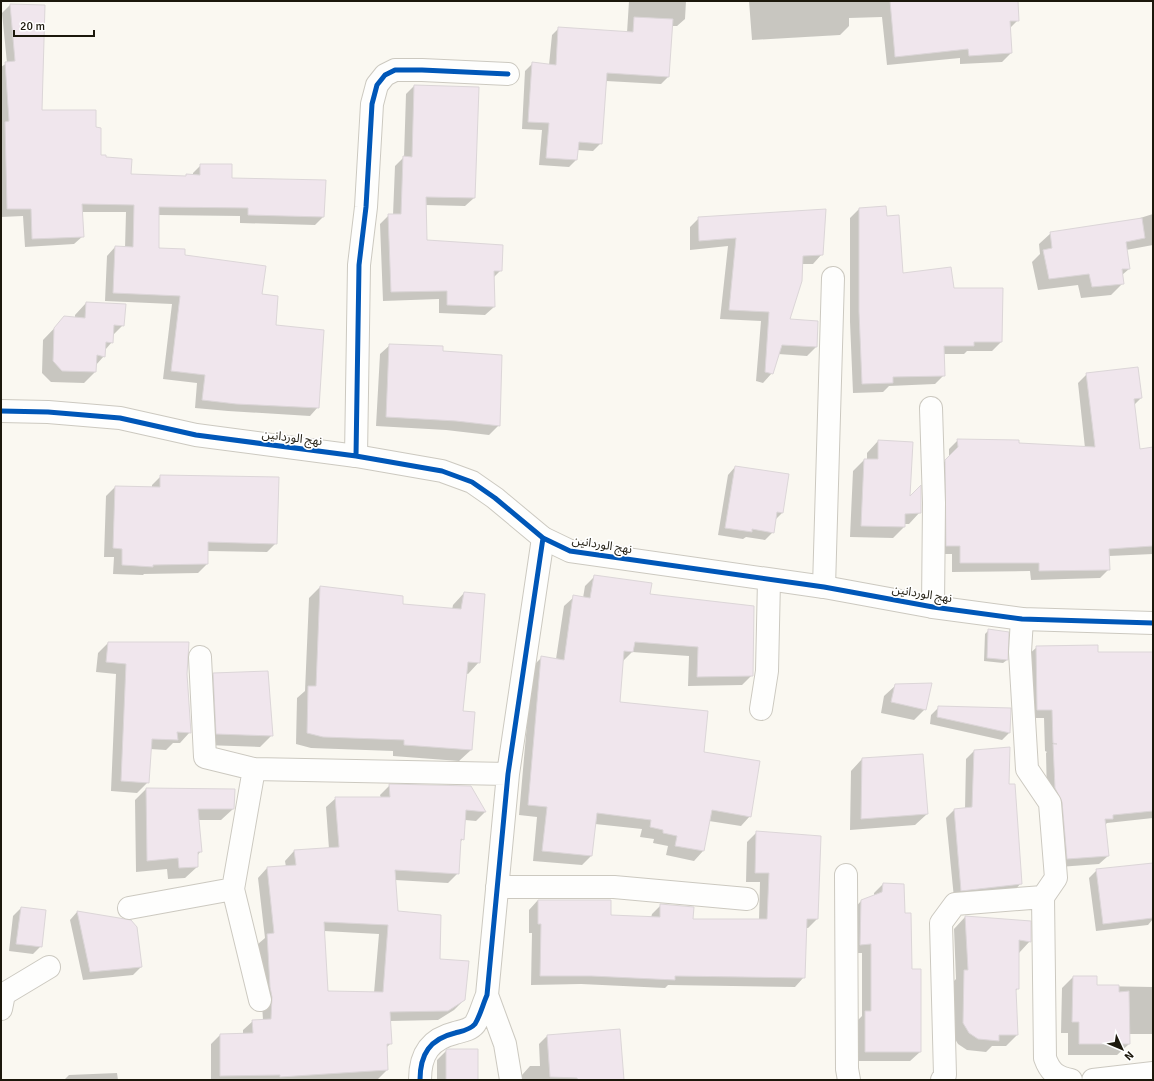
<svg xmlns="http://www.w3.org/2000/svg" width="1154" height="1081" viewBox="0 0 1154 1081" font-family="Signika,'Noto Sans Arabic',sans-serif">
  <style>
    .shadow { fill: #0003; fill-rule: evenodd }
    .building { fill: #f0e6ed; stroke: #dcd6d8; fill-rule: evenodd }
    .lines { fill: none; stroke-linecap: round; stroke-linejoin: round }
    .street-casing { stroke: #ccc9c0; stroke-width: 24 }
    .secondary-casing { stroke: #ccc9c0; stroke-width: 24 }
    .street { stroke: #fefefd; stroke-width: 22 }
    .secondary { stroke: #fefefd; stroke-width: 22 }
    .cycleway-casing { stroke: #fff; stroke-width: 8 }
    .cycleway { stroke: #0057b8; stroke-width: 5 }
    .labels { text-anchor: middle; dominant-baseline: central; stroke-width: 3.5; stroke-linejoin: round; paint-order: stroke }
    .street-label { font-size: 12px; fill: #1c180c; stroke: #fff }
  </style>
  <rect width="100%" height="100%" fill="#faf8f1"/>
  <path class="shadow" d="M629,1H686L685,19L677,26H672L668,77L661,84L606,81L601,143L593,151L577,150L576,160L569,167L539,165L542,130L522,129L525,71L532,64L549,65L552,35L559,28L627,33Z
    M749,1H1017L1018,20L1009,29L1011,53L1002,62L960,64V58L887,65L882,17L849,18V26L840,35L752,40Z
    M10,5L41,111L95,128L100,156L129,175L185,177L193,175V173L201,165L323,217L315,225L240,223V216L158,215V249L184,256L261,295L275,326L318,407L310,416L228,411L195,408L197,383L163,379L172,304L105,301L107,256L115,247L125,248L126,212H82L83,236L74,244L25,247L23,216L1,217V67L7,63L2,13Z
    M414,86L474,198L465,206L425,205L426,241L501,270L493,278L494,307L485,315L439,313V299L383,301L380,224L389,215H393L395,166L404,157L406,94Z
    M859,209L902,274L953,289L1001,342L992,351H967L964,354H943L944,375L935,384L889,386L883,392L853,393L850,322V218Z
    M1153,214V245L1126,250L1129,269L1122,275L1123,283L1111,295L1081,298L1078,285L1038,290L1032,262L1040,254L1039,244L1051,233L1137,219Z
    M699,218L822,254L813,264H802L789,320L817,322L816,347L807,356L778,354L772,373L763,383L756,381L761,321L720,319L728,246L690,250V227Z
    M86,303L123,325L112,336V342L105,350L104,356L96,365L95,372L84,383L51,382L42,373L43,340L65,317L75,318V315Z
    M390,345L442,352L499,425L489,435L446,430L376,426L380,354Z
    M1087,374L1141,398L1134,405L1139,450L1153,448V554L1109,556V569L1100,578L1031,580L1030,571L952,572V554H938L937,470L949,457V449L958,440L1085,448L1078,383Z
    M878,441L909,498L920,512L909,524H904V527L893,538L850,537L853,471L864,460H867V453Z
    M735,467L788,475L782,513L775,520L773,532L765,540L746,537L743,539L718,535L728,475Z
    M161,476L276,543L267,552L207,551V564L198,573L144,574L143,575L113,574L114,557H104L106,496L115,487L152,488V485Z
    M595,576L649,595L752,675L742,685L688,686L689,656L632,652L622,662L619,703L703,753L750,816L741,826L709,821L703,851L694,861L666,855L668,846L653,843L654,839L640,837L642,829L595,824L591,856L582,865L533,861L537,817L519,815L532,667L542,657L556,659L564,606L574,597L583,598L585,586Z
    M320,587L402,605L452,610L453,605L464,593L479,662L468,674L465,673L461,712L471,750L459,761L393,756V751L311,748L296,744L297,698L305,691L309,598Z
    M989,630L1007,660L1003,663L984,661L985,634Z
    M108,643L186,674L190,732L180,743H173L166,750L150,749L148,782L137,793L111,791L116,674L96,672L98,653Z
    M1037,647L1097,653H1153V818L1107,823L1104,826L1108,856L1099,864L1059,867L1047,797L1046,753L1047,752L1045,751L1044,718H1029L1028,655Z
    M214,674L272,735L260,747L205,745L202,686Z
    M896,685L925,709L914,720L881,713L884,696Z
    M938,708L1009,733L1002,740L930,724L931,715Z
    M974,751L1008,786L1021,883L1014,891L954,898L946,818L954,810L965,809L966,759Z
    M862,759L927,814L915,825L850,830L851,771Z
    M390,785L470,787L485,812L476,821L465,820L463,839L460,842L458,873L448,883L395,880L397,912L439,960L464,1000L454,1010L438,1020L390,1021L391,1043L386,1048L387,1070L378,1079L174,1080L211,1079V1044L220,1035L243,1034V1030L253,1021L263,1020L258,944L265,938L258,878L267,868L286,867L285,861L294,851L329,849L326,807L336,798H381L380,795ZM324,931L379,934L374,993L327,992Z
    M146,789L233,809L221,820H198L201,851L197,856V867L185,878L168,879L167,869L136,872L135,800Z
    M757,832L817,919L808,928H806L804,977L795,987L668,985L665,988L581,984L531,985L532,933H529V910L538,900L610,916L651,918L652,914L661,905L692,920H759L760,882H746L747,842Z
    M1153,864V919L1148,925L1096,931L1089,878L1097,870Z
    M883,884L904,914L920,1052L910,1061H856V1022L862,1016V953H851L852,911L861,901L874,897V893Z
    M21,908L41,946L33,954L9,951L13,916Z
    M77,912L131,921L141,967L133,975L83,980L70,920Z
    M965,917L1030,941L1019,953L1018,988L1015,992L1017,1035L1006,1046H992L986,1052L967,1050L958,1044L952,1034L953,982L956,979L954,929Z
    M1073,977L1096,986L1153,987V1034H1129V1044L1117,1055H1068V1033H1061L1062,988Z
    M547,1036L623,1080H522V1075L530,1066H540L539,1044Z
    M446,1051L477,1080H437V1060Z
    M117,1073L118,1080H64L69,1075Z"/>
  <path class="building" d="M890,1H1018L1019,21H1010L1012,53L969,56L968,49L895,57Z
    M10,4L45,5L42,110H96V127L101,128V155H106V157L132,159L131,174L186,176V174L200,175V164H232V178L326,180L324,217L248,215V208L159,207V248L185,249V255L266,266L262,294L278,296L276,325L324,330L319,408L236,404L202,400L205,375L171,371L180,296L113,293L115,246L133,247L134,205L82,204L84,237L32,239L31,209H7L5,122L9,121L5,62L15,61Z
    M634,17L673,19L669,77L607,73L602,144L579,142L577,160L546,158L549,123L528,122L532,62L556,65L558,27L633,32Z
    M414,85L479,87L475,198L426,197L427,240L503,245L502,271H494L495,307L447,305V291L391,292L388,214H401L403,156L412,157Z
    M886,206L887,216L899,215L903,273L951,267L954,288H1003L1002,342H974V346H944L945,376L893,377V383L862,384L859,312V208Z
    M826,209L823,255L803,256L802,281L790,319L818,321L817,347L782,345L773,374L765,372L769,312L729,310L736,238L699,241L698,217Z
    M1142,218L1145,238L1126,242L1130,269H1122L1124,284L1092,287L1089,274L1049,279L1043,250L1052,248L1050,232Z
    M86,302L126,304L124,326L114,325L113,343L106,342L105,357L97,355L96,372L62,371L53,361L54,328L64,316L85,318Z
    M389,344L443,346V351L502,355L500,426L456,421L386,417Z
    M1138,367L1142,398L1134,399L1140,449L1153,447V546L1109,549L1110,570L1039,571V563H960V546H946L945,460L958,447L957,439L1019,440V443L1095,447L1086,373Z
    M878,440L913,442L910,496L921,485V513L905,514V527L861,526L864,459H878Z
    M735,466L789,474L783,513L777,512L774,533L752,529V532L725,528Z
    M160,475L279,477L277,544L208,542V564L153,565V567L122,565V549L113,548L115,486L160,487Z
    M594,575L652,583L650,594L754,606L753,676L697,677L698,647L635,642L633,652L624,651L620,702L708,711L704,752L760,761L751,817L712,810L704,851L675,846L677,836L663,833V830L650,827L651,820L597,813L592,856L542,851L547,807L528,805L541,656L564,660L573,595L590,598Z
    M320,586L403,596V604L461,609L464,592L485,594L480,663L468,662L463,711L475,712L472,750L404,745V740L323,737L307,733L308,686H316Z
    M988,629L1009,632L1008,660L987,658Z
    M108,642H189L187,674L191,733L177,732L178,740L152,739L149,783L121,781L126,664L106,662Z
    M1098,645V652H1153V811L1113,815V819H1105L1109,856L1067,859L1062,802L1055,788L1053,744H1057L1053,743L1052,710H1037L1036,646Z
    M268,671L273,736L216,734L213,673Z
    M932,683L926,710L891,702L895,684Z
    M938,706L1011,708L1010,733L937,717Z
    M1010,747L1009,784H1015L1022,884L961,891L954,809L972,807L974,750Z
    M923,754L928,814L861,819L862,758Z
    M389,784L471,786L486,812L466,810L464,840L461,839L459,874L395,870L398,911L441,915L440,959L469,961L465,1000L448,1011L390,1012L392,1044H387L388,1070L280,1077V1075L220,1076V1034L253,1033L252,1020L271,1019L272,997L270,987L267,934L274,933L267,867L296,865L294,850L339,847L335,797H390ZM324,922L388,925L383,992L328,991Z
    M146,788L235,789L234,809H198L202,852H198V867L179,868L178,858L147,861Z
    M756,831L821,836L818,919H807L805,978L675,976V980L591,976H540L541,924H538V900H611V915L660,917V904L694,907L693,919H767L769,873H755Z
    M1153,863V918L1103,924L1096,869Z
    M883,883L904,884L905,913H911L912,969H921V1052H865V1011H871V944L860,945L861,900L882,892Z
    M21,907L46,910L42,947L16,944Z
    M77,911L131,920L137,927L142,967L90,972Z
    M965,916L1031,921V942L1019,940V989H1016L1018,1035H999V1041L978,1039L969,1033L963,1023L964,970H968Z
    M1073,976H1097V985H1119V992L1129,991L1130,1044H1079V1022H1072Z
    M620,1029L624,1080H578L577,1078L550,1077L547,1035Z
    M448,1049H478V1080H446V1050Z"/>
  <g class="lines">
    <defs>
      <path id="street" d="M931,408L934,503L933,607
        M356,456L359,265L366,207L372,104L377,85L385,75L395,70H422L508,74
        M824,587L833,278
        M1022,619L1020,652L1027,769L1050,803L1056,878L1043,897L1045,1058C1050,1072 1056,1077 1071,1080
        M200,657L205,757L254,769
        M761,709L767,671L769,580
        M846,875L847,1069L849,1080
        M497,887H614L747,899
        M129,908L233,889
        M487,995L505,1044L511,1080
        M260,1000L233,889L254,769L508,774
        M1,1009L4,994L49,967
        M420,1080C420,1054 430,1039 455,1033C462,1031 470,1030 475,1024C480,1016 483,1004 487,995L508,774L543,538
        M942,1080L945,1075L941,923L955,904L1043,897
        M1093,1080L1153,1073"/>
      <path id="secondary" d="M1,411L48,412L120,418L196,435L356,456L442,471L472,482L495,498L543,538L570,551L824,587L933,607L1022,619L1153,623"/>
    </defs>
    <use href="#street" class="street-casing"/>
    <use href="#secondary" class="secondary-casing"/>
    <use href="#street" class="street"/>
    <use href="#secondary" class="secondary"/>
    <defs>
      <path id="cycleway" d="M1,411L48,412L120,418L196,435L356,456L442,471L472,482L495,498L543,538L570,551L824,587L933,607L1022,619L1153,623
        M356,456L359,265L366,207L372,104L377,85L385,75L395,70H422L508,74
        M420,1080C420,1054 430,1039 455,1033C462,1031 470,1030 475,1024C480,1016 483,1004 487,995L508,774L543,538"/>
    </defs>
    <use href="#cycleway" class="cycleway-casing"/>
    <use href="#cycleway" class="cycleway"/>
  </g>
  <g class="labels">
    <g class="street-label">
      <text transform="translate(292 438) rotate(7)">نهج الوردانين</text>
      <text transform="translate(602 545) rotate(9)">نهج الوردانين</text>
      <text transform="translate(922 594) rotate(9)">نهج الوردانين</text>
    </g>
  </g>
  <rect width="1154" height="1081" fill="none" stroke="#1c180c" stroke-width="4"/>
  <g transform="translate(1122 1049) rotate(134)" stroke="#ffffff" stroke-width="3" paint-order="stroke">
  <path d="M0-3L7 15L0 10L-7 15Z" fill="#1c180c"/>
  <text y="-6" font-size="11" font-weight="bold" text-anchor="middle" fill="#1c180c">N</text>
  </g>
  <path d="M14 30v6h80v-6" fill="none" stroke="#1c180c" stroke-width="2"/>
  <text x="20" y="30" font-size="12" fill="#1c180c" stroke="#ffffff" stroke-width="3" paint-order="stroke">20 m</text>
</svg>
